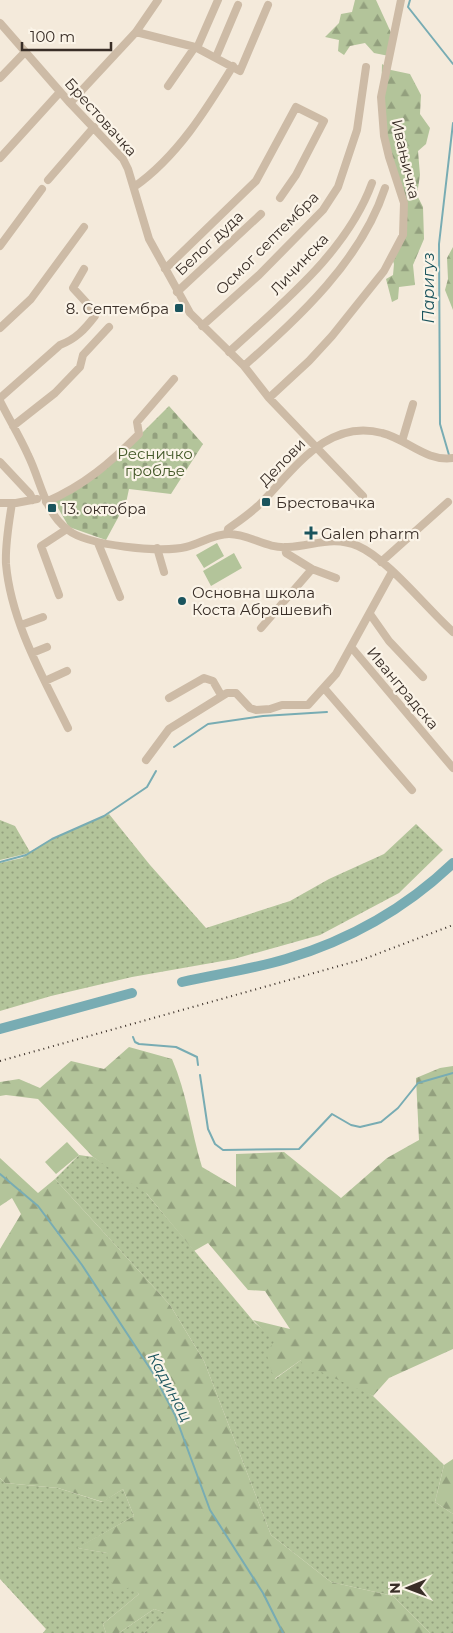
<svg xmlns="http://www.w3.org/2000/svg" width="453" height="1633" viewBox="0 0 453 1633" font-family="Montserrat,sans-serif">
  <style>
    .green { fill: url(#green-dots) }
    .forest { fill: url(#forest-firs) }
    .cemetery { fill: url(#cemetery-stones) }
    .pitch { fill: #b3c49a }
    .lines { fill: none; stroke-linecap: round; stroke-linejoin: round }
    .stream { stroke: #78acb3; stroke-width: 2 }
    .river { stroke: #78acb3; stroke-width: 10 }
    .minor { stroke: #cdbba6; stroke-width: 8 }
    .rail { stroke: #392e27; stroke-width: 2; stroke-dasharray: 1 4; stroke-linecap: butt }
    .poi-dot { fill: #1a545d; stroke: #fbf4e8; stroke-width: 2 }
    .labels { text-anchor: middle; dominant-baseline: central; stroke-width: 4.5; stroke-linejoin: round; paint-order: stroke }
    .street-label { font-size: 15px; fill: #392e27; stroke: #fbf4e8 }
    .poi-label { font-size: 15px; fill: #392e27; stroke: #fbf4e8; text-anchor: start }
    .park-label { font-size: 15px; fill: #445929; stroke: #fbf4e8 }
    .water-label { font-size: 16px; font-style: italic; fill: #1a545d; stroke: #fbf4e8 }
  </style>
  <defs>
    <pattern id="green-dots" width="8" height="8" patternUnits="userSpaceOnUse" patternTransform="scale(1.25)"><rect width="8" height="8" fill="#b3c49a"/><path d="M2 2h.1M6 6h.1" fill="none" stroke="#93a07e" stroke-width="1.8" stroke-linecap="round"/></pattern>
    <pattern id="forest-firs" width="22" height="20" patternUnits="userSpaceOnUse" patternTransform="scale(1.25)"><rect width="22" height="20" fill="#b3c49a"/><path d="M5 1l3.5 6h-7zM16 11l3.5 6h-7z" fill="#93a07e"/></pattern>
    <pattern id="cemetery-stones" width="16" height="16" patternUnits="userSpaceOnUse" patternTransform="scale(1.25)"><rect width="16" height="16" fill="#b3c49a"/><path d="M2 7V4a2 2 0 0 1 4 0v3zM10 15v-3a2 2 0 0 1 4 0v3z" fill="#93a07e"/></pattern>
  </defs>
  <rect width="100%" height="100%" fill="#f4eadb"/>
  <path class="green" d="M109,814L150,865L206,928L290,901L329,879L384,854L416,824L443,850L399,893L320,935L234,959L132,977L51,996L0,1011V863L22,858L29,853L0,860V820L15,826L30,852L52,839Z
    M79,1155L93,1157L141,1187L255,1323L279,1343L275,1379L301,1360L327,1368L373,1396L444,1465L435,1502L453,1514V1633H430L393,1596L331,1582L271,1535L204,1361L170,1305L55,1179Z
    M0,1478L5,1483L58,1488L102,1502L123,1489L134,1516L78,1548L107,1553L139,1594L103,1624L106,1633H43L46,1629L0,1579Z
    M154,1609L167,1613L144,1633H119Z"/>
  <path class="forest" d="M355,0H376L393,37L389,56L374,53L365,43L350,46L344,55L338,51L339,40L325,37L339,23L341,14L352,12Z
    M382,64L391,70L410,74L421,95L420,114L430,128L426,144L418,151L420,175L417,195L423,207L424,239L413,265L415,285L399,287L398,299L392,302L386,279L393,275L394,264L392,258C414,219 396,196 389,157C383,126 381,95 382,64Z
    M453,247V310L445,290L448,279L447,258Z
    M129,1047L172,1059C187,1093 191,1131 202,1167L236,1187V1154L284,1152L341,1198L387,1158L419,1140L416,1078L440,1068L453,1066V1349L389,1378L373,1396L319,1371L305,1374L301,1360L274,1379L266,1352L274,1342L253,1320L290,1329L265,1291L248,1290L208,1243L194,1251L147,1194L93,1157L38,1099L6,1095L0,1096V1082L19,1079L40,1088L71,1061L104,1069Z
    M0,1158L38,1193L55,1179L170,1305L204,1361L271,1535L331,1582L393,1596L430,1633H144L166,1613L154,1609L119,1633H106L103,1624L139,1594L131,1587L113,1593L107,1553L77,1548L134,1516L123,1489L103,1502L58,1488L5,1483L0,1478V1249L21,1214L12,1198L0,1206Z
    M453,1459V1514L435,1502L444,1465Z"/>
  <path class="cemetery" d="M169,406L203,444L171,494L129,489L126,503L106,540L69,527L54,501L109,466Z"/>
  <path class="pitch" d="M217,543L224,556L204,568L196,555Z
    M234,553L242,568L211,586L203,571Z
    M67,1142L79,1155L56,1174L45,1162Z"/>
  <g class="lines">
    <path class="stream" d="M410,0L408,7L453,64
      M449,455L440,424L439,244L453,123
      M174,747L208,724L263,716L327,712
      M0,862L26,855L52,839L104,816L147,787L156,771
      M133,1037L135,1042L139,1044L176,1047L197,1057L198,1065
      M200,1075L208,1129L215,1144L223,1150L299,1149L332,1114L351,1125L360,1127L381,1122L398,1108L418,1083L453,1073
      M0,1174L38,1206L82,1265L153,1373L175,1415L210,1510L263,1593L283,1633"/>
    <path class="river" d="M182,982C217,974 253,969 286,959C349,940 406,908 453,863
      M0,1029L132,993"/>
    <path class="minor" d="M0,23L70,103L123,159L128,169L149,239L190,313L244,366L269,398L363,496
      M136,32L195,47L240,71L268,5
      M197,48L218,0
      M216,57L238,5
      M0,78L25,52
      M168,86L195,47
      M70,103L136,32L158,0
      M0,158L60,92
      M48,180L94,127
      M134,187C177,157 206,110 233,66
      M0,246L42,189
      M165,269L256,181L296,107L324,121L296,175L280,198
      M177,292L261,214
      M202,326L259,275L323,210L338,187L357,130L366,67
      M0,328L31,299L84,227
      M229,352C282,303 347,252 372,183
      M244,366C300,316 361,261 385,188
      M0,398L60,345C76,339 85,329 95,316L94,311L73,288L84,269
      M269,398L309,361L332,336L384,271L403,235L404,203L389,157L384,136L381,97L401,0
      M0,401C9,419 20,437 28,455C41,481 44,512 68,530C88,546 162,553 186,547C201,543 214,534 229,534C250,534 266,549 288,547C313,546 333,535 358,546C388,559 427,609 453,632
      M13,426L55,393L80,367L83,355L109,327
      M402,441L413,404
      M0,462L30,494L33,500
      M46,502C85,485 110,463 139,434L137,422L174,379
      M0,503H16L37,499
      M12,503C9,523 5,544 6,564C11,622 43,677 68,728
      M227,534L228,529C239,521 251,513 261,503C294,470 327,418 382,433C407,439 426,462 453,458
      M98,543L120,597
      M285,547L286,553L312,569L336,578
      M157,548L164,572
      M381,562L448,502
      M59,595L41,546L67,529
      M370,614L389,641L423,677
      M21,625L43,617
      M261,628L312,569
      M352,648L453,768
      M32,653L47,647
      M45,681L67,671
      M324,688L412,790
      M169,698L204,678L213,681L221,695
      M146,760L169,729L227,693H236L250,708L256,710L270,709L282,705H308L336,674L392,572"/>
    <path class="rail" d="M0,1061L364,959L453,925"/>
  </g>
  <g class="poi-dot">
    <rect x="174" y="303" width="10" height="10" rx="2.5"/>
    <rect x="261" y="497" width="10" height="10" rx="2.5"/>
    <rect x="47" y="503" width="10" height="10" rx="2.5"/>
    <path d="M308.5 525.5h5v5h5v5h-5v5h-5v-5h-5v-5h5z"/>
    <circle cx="182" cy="601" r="5"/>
  </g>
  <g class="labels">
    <g class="street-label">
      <text transform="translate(101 117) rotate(48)">Брестовачка</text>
      <text transform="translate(406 159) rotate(77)">Ивањичка</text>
      <text transform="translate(209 243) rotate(-43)">Белог дуда</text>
      <text transform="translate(267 243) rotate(-45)">Осмог септембра</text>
      <text transform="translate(299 264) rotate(-47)">Личинска</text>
      <text transform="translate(282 462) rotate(-46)">Делови</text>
      <text transform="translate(403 688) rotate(50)">Иванградска</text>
    </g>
    <g class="poi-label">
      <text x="169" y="308" text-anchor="end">8. Септембра</text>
      <text x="276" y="502">Брестовачка</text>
      <text x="62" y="508">13. октобра</text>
      <text x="321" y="533">Galen pharm</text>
      <text x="192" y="592">Основна школа<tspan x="192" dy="17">Коста Абрашевић</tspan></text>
    </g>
    <g class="park-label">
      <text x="155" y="453">Ресничко<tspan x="155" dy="17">гробље</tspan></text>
    </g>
    <g class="water-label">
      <text transform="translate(428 288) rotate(-90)">Паригуз</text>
      <text transform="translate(170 1387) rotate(62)">Кадинац</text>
    </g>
  </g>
  <g transform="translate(408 1588) rotate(269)" stroke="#fbf4e8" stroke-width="4" paint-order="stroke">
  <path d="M0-4L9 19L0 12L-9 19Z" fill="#392e27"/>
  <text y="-8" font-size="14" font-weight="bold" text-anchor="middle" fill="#392e27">N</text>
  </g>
  <path d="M22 42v8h89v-8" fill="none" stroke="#392e27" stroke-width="2.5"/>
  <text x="30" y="42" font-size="15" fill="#392e27" stroke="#fbf4e8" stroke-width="4" paint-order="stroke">100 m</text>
</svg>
